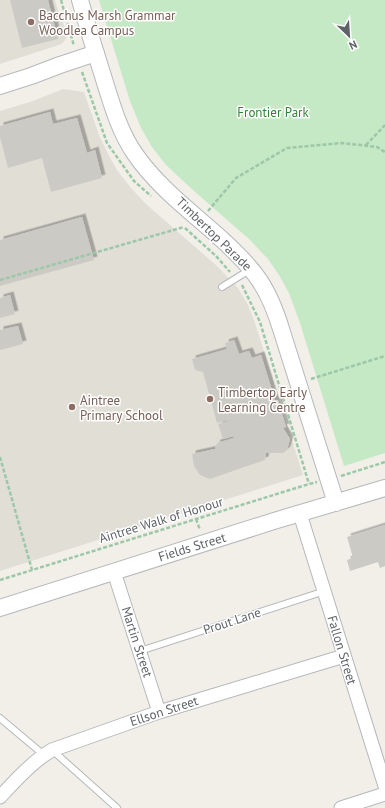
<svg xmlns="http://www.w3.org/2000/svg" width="385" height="808" viewBox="0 0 385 808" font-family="'PT Sans',sans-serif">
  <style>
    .education { fill: #e1ded6 }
    .green { fill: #c5e8c5 }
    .building { fill: #cccac5; filter: url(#shadow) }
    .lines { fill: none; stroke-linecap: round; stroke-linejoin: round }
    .service-casing { stroke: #b5b8bc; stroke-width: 8 }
    .minor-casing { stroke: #b5b8bc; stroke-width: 15 }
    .tertiary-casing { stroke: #b5b8bc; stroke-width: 18 }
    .path { stroke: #9cc7a9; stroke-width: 2.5; stroke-dasharray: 4 2; stroke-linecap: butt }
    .service { stroke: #fff; stroke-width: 6 }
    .minor { stroke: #fff; stroke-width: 13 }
    .tertiary { stroke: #fff; stroke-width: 16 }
    .education-dot { fill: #8d6e63; stroke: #fff; stroke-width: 1.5 }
    .labels { text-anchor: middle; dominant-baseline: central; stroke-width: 3; stroke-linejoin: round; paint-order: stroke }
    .education-label { font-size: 13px; fill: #785e54; stroke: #fff; text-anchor: start }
    .park-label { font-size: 13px; fill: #348238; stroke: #fff }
    .street-label { font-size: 13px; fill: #5f6368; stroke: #fff }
  </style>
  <defs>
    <filter id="shadow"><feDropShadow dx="3.5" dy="-3.5" stdDeviation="0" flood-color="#0004"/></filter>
  </defs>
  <rect width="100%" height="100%" fill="#f1efe8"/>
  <path class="education" d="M0,0H55L57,7L68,36L62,44L0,64Z
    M63,89L84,92L99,135L108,154L117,170L131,188L147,205L217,266L238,288L248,305L255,323L303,475L0,571V111L33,101Z"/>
  <path class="green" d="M99,0H385V453L344,466L300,323L289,293L279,275L268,259L249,239L194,191L166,165L152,147L141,128L130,101Z"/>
  <path class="building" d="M10,0H48L58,39L22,48Z
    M50,112L53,124L77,118L87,153L95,150L102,178L51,192L42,158L8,168L0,137V126Z
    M82,217L94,260L0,286V240Z
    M10,295L15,314L0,318V298Z
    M18,326L23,344L0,350V330Z
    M234,340L239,354L249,351L252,358L261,355L275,400H278L286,427L283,428L290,439L287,450L283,453H266L265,460L210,479L200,475L194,466L192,454L215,449L217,443L234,438L233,436L223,439L218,424L228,421V420L217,423L203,372L195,370L192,359L227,349L225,343Z
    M385,525V566L380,568L378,562L350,571L347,560L353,558L347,537Z"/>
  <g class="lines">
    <defs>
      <path id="service" d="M222,287L251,269
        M140,651L325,591
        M0,718L44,755
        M52,750L117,808"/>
      <path id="minor" d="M300,514L385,786
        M114,572L159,712
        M0,797C15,781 33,761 52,750L159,712L344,656
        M341,808L385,794"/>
      <path id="tertiary" d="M80,0C87,25 95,51 103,76C111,102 119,131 135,154C157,186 189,210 217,235C231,248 246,261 257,277C269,293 276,312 282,332L336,503
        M0,86L31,76L60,65L96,53
        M0,608L274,521L385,488"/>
    </defs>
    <use href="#service" class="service-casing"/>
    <use href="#minor" class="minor-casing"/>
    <use href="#tertiary" class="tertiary-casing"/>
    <path class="path" d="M61,0L74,46
      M82,72L107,143L134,181L151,196
      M366,145L385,125
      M208,211L236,178L287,148L342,143L377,147L385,152
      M185,228L216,256L230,272
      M0,280L184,227
      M242,285L260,322L309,484
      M311,379L385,356
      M0,457L32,570
      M341,476L385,462
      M196,519L200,530
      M0,580L309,484L317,482"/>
    <use href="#service" class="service"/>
    <use href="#minor" class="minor"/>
    <use href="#tertiary" class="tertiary"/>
  </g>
  <g class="education-dot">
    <circle cx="31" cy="22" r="4"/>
    <circle cx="210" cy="399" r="4"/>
    <circle cx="72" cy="407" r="4"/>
  </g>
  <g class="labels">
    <g class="education-label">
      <text x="39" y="15">Bacchus Marsh Grammar<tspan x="39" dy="15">Woodlea Campus</tspan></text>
      <text x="218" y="392">Timbertop Early<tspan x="218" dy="15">Learning Centre</tspan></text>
      <text x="80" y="400">Aintree<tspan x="80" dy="15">Primary School</tspan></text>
    </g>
    <g class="park-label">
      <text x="273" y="112">Frontier Park</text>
    </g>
    <g class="street-label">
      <text transform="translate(214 234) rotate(44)">Timbertop Parade</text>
      <text transform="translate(161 520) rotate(-17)">Aintree Walk of Honour</text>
      <text transform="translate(192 547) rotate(-17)">Fields Street</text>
      <text transform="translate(232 621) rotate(-18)">Prout Lane</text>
      <text transform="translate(137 642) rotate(72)">Martin Street</text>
      <text transform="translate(342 650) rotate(73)">Fallon Street</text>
      <text transform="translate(164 711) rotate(-18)">Ellson Street</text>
    </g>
  </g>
  <g transform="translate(349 36) rotate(155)" stroke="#ffffff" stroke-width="3" paint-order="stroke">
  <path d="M0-3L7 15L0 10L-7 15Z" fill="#5f6368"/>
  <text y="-6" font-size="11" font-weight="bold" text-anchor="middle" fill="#5f6368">N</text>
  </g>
</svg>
